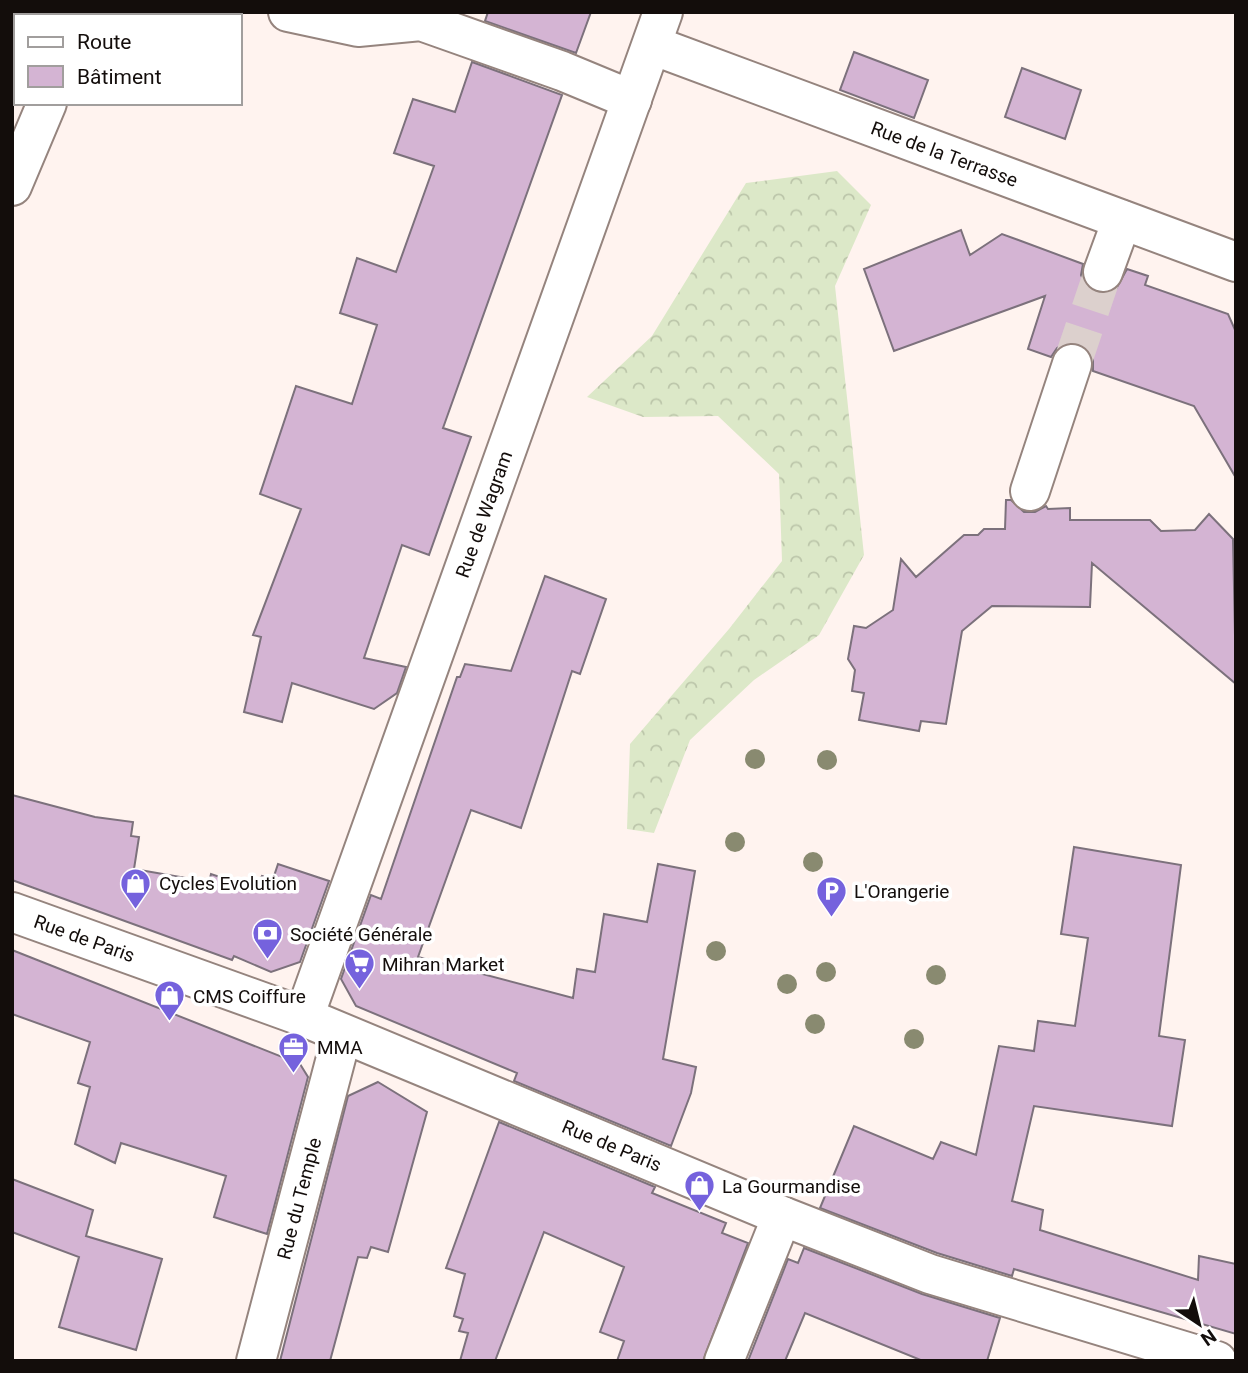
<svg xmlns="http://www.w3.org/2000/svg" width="1248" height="1373" viewBox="0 0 1248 1373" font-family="Roboto,sans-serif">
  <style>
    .forest { fill: url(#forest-crowns) }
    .building { fill: #d4b4d3; stroke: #7c717c; stroke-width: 2 }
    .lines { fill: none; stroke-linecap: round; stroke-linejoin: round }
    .minor-tunnel { stroke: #dcd0cd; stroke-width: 38; stroke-dasharray: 38 19; stroke-linecap: butt }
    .minor-casing { stroke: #95847e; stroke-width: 42 }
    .minor { stroke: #fff; stroke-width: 38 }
    .tree { fill: #898a70 }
    .labels { text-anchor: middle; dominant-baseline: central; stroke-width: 7; stroke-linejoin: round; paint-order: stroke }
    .street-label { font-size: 19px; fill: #130d0b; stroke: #fff }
    .poi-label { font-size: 19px; fill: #130d0b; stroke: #fff; text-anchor: start }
  </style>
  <defs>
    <pattern id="forest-crowns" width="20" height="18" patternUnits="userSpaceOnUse" patternTransform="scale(1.75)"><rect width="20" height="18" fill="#dce8c8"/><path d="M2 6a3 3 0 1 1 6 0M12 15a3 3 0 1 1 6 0" fill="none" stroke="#bcc6aa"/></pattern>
  </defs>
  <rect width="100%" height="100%" fill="#fff3ef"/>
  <path class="forest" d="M837,171L871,205L835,286L864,555L819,635L754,680L690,740L654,833L627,829L630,744L729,629L782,561L779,474L718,416L643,417L587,397L652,336L746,183Z"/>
  <path class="building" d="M488,12H591L576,53L485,21Z
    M854,52L928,80L914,118L840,90Z
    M472,62L562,95L443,428L471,437L429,555L402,545L364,658L406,667L397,693L374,709L292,683L282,722L244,712L261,637L253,635L301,509L260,494L296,386L352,404L377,325L340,313L357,258L396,272L434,166L394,153L413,99L455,112Z
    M1022,68L1081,90L1065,139L1005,117Z
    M961,230L970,255L1002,234L1083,264L1081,275L1086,285L1096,293L1106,294L1116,289L1127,269L1148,276L1145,285L1228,314L1236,332V478L1194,406L1093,371V359L1088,349L1079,344L1067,343L1057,348L1051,357L1028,349L1045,296L894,351L864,269Z
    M1006,500H1011L1024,512H1035L1046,506L1048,509L1070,508V520H1150L1161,531L1195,530L1209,514L1233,539L1236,684L1092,563L1090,607L992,606L962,631L946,724L921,721L919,731L859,720L864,693L852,691L855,670L848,659L854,626L866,628L893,610L901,559L916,577L964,535H978L984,529H1005Z
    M545,576L606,599L580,674L572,671L521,828L471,810L418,957L573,998L577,969L595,972L604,914L647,922L658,864L695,871L663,1059L696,1067L691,1093L671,1146L514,1081L517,1073L356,1006L341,979L371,895L381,899L457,677H460L465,664L511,671Z
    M12,795L95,817L133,822L131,836L139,837L134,869L209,882L211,874L256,889L262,876L273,879L278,864L329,881L300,962L271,972L234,956L232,960L12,880Z
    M1074,847L1181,865L1159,1036L1185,1040L1172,1126L1034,1106L1012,1201L1043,1210L1040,1230L1198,1280L1199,1256L1236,1264V1334L1014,1269L1012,1276L937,1253L820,1208L854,1126L933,1159L941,1142L976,1155L999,1046L1034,1051L1038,1021L1075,1026L1088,938L1061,934Z
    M12,950L300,1064L308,1077L267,1234L214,1217L226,1176L121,1143L115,1163L75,1144L90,1087L78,1083L90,1042L12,1014Z
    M378,1082L427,1112L388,1252L371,1247L367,1258L358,1257L330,1361H280L348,1096Z
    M499,1122L655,1187L652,1193L726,1223L722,1233L748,1243L703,1361H617L624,1341L600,1332L624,1267L544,1232L495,1361H460L468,1333L459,1331L463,1319L454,1316L465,1274L446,1268Z
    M12,1179L93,1210L86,1236L162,1259L136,1350L59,1327L79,1257L12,1232Z
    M804,1248L922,1294L1000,1318L987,1361H923L805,1313L785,1361H748L788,1259L798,1263Z"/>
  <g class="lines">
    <path class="minor-tunnel" d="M1072,364L1103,272"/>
    <defs>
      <g id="minor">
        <path d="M288,12L358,27L421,21L562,71L632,100"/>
        <path d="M84,16L85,12"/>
        <path id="s1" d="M652,45L1236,262"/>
        <path d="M12,186L47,103"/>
        <path d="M1103,272L1122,220"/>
        <path d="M1030,491L1072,364"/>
        <path id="s2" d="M12,912L304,1017L782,1216L930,1274L1217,1361"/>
        <path id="s3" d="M304,1017L663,12"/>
        <path id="s4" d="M256,1361L342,1035"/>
        <path d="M724,1361L782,1216"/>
      </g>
    </defs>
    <use href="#minor" class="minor-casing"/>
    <use href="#minor" class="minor"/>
  </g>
  <g class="tree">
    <circle cx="755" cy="759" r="10"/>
    <circle cx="827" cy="760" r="10"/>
    <circle cx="735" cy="842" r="10"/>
    <circle cx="813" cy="862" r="10"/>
    <circle cx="716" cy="951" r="10"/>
    <circle cx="826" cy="972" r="10"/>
    <circle cx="936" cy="975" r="10"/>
    <circle cx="787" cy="984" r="10"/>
    <circle cx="815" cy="1024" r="10"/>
    <circle cx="914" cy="1039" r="10"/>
  </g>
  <defs>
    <symbol id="shop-pin" viewBox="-11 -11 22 30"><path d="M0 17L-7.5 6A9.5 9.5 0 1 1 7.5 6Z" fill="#7562dd" stroke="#fff"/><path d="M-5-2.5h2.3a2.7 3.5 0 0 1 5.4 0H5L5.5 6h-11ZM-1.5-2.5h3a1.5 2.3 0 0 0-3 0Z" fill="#fff"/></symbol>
    <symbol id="parking-pin" viewBox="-11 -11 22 30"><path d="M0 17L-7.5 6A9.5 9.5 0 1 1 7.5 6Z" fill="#7562dd" stroke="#fff"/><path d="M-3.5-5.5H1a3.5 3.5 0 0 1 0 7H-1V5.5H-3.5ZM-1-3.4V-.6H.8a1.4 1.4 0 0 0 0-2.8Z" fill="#fff"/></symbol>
    <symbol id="bank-pin" viewBox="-11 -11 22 30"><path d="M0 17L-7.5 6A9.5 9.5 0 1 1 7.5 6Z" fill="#7562dd" stroke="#fff"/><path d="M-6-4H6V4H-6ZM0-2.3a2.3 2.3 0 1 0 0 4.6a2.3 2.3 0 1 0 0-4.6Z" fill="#fff"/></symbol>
    <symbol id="supermarket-pin" viewBox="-11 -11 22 30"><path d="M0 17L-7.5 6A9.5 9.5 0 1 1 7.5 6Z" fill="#7562dd" stroke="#fff"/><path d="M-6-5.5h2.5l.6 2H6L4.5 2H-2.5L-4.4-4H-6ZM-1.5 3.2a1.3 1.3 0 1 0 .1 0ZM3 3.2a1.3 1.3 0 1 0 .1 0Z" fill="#fff"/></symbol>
    <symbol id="office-pin" viewBox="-11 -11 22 30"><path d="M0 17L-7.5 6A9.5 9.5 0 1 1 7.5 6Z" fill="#7562dd" stroke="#fff"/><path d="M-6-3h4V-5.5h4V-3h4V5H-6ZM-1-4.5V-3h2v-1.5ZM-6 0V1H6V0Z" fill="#fff"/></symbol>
  </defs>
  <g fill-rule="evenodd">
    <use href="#shop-pin" x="118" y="866" width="35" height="47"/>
    <use href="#parking-pin" x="814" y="874" width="35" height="47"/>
    <use href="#bank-pin" x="250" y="916" width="35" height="47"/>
    <use href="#supermarket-pin" x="342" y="946" width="35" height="47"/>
    <use href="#shop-pin" x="152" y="978" width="35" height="47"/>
    <use href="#office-pin" x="276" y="1030" width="35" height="47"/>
    <use href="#shop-pin" x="682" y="1168" width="35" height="47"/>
  </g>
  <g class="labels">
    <g class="street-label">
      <text stroke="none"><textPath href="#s1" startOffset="312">Rue de la Terrasse</textPath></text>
      <text stroke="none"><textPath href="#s3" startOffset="534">Rue de Wagram</textPath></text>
      <text stroke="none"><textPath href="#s2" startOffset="77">Rue de Paris</textPath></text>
      <text stroke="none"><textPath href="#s2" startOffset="644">Rue de Paris</textPath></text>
      <text stroke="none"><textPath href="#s4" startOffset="168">Rue du Temple</textPath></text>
    </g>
    <g class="poi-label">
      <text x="159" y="883">Cycles Evolution</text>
      <text x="854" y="891">L'Orangerie</text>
      <text x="290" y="934">Société Générale</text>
      <text x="382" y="964">Mihran Market</text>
      <text x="193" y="996">CMS Coiffure</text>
      <text x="317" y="1047">MMA</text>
      <text x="722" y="1186">La Gourmandise</text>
    </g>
  </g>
  <rect width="1248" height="1373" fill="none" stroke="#130d0b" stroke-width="28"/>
  <rect x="14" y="14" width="228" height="91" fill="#ffffff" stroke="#a19e9d" stroke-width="2"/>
  <rect x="28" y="37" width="35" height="10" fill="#ffffff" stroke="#a19e9d" stroke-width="2"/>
  <text x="77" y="49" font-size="21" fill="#130d0b">Route</text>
  <rect x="28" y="66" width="35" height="21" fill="#d4b4d3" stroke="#a19e9d" stroke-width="2"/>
  <text x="77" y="84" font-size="21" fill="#130d0b">Bâtiment</text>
  <g transform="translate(1199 1324) rotate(145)" stroke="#ffffff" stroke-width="5" paint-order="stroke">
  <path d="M0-5L12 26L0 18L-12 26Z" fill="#130d0b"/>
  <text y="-10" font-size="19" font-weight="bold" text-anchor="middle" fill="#130d0b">N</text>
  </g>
</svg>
